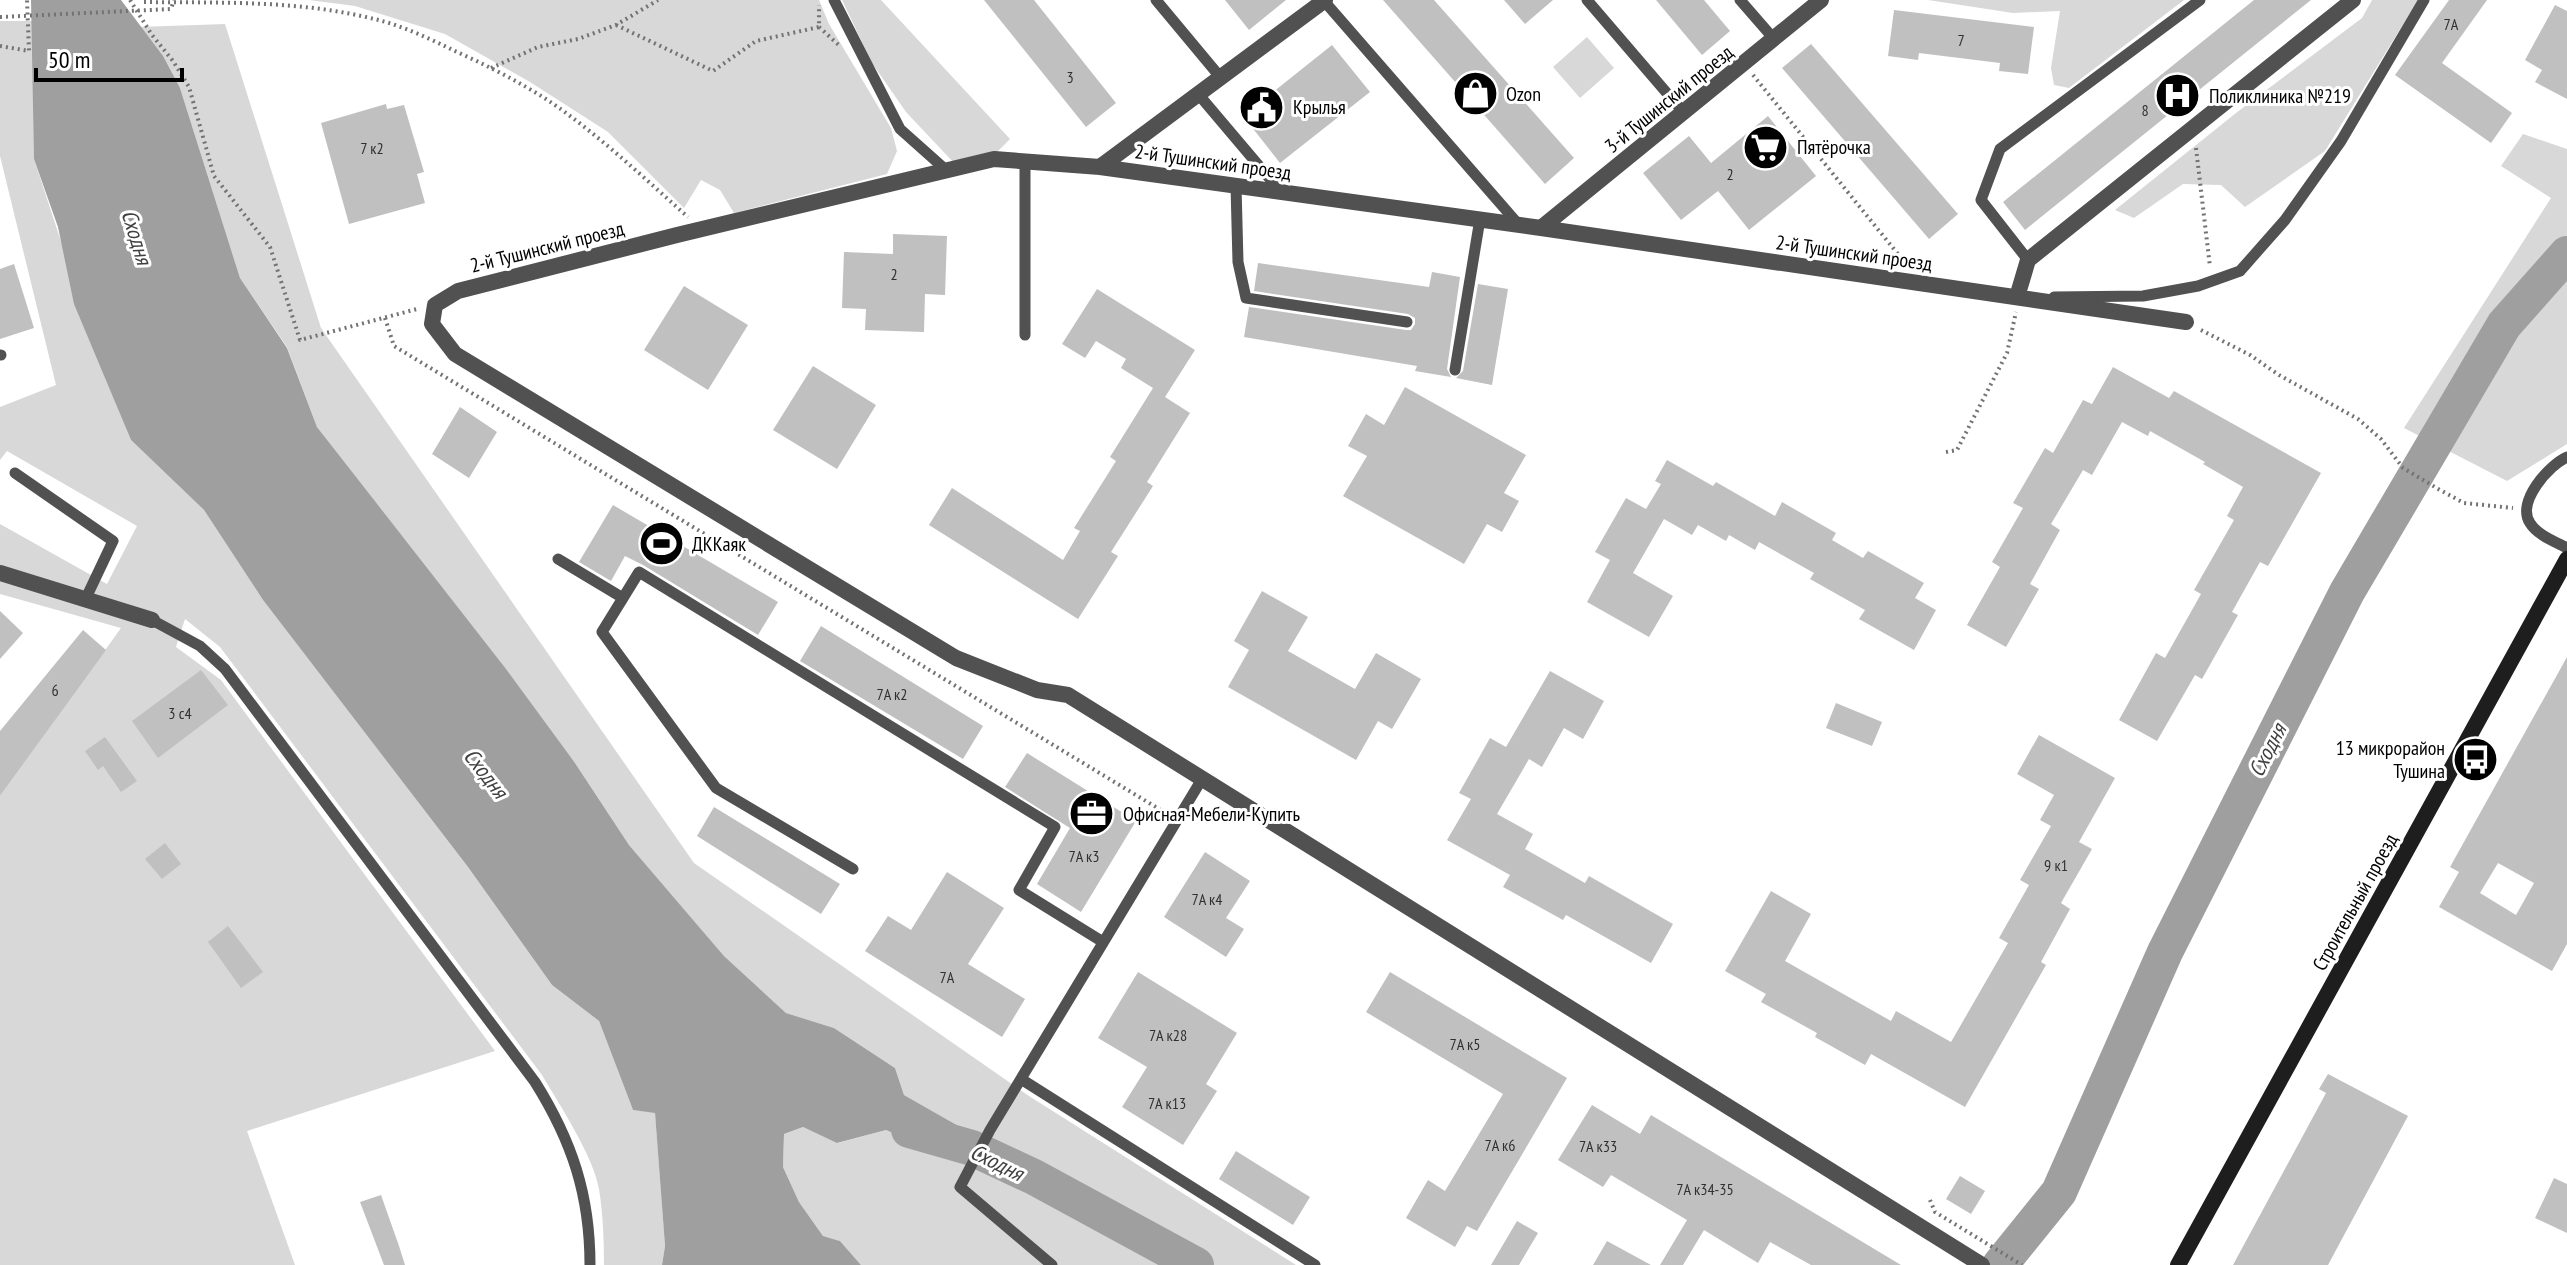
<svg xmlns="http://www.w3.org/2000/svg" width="2567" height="1265" viewBox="0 0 2567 1265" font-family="'PT Sans Narrow',sans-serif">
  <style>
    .green { fill: #d8d8d8 }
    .water { fill: #9f9f9f }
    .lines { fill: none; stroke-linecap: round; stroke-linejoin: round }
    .river { stroke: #9f9f9f; stroke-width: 36 }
    .building { fill: #c0c0c0; fill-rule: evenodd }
    .path { stroke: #737373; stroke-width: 4; stroke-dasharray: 2 4; stroke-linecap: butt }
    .lane { stroke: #515151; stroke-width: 11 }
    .street { stroke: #515151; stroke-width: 16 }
    .secondary { stroke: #1e1e1e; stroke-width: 16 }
    .labels { text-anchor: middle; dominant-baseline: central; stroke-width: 6; stroke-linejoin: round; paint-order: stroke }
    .number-label { font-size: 16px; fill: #303030 }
    .poi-label { font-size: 20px; fill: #000; stroke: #fff; text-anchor: start }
    .street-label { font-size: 20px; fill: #000; stroke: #fff }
    .water-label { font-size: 22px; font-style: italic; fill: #404040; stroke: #fff }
  </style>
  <rect width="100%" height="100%" fill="#fff"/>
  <path class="green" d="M309,0H819L829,24L891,128L897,151L887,174L734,213L720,190L701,180L684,208L608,132L530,82L445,34L355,6Z
    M842,0H881L1010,139L995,154L954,163L906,112L872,63Z
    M1928,0H2184L2069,88L2054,85L2051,68L2060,11L2013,13Z
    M2372,0H2418L2325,151L2245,207L2221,185L2183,184L2134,218L2115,210L2236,113L2362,18Z
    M0,21H33L34,159L105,376L131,440L204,510L263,600L468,867L552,985L599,1021L633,1110L655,1112L665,1246L662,1265H604C604,1240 603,1214 599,1189C593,1155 560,1106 542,1075L220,647L185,619L176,647L221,680L495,1051L247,1131L295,1265H0V796L121,628L0,594V524L107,584L137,526L7,451L0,460V407L56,385L0,156Z
    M225,24L321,328L694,863L1029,1096L1296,1265H861L840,1241L823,1236L799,1202L783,1167L784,1134L803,1127L838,1143L886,1130L951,1157L962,1128L904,1095L895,1068L834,1028L786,1013L724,956L629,845L575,763L317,427L287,347L240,278L180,88L139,27Z
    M1587,37L1614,68L1580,98L1553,67Z
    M2523,134L2567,149V444L2507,481L2404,428L2551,198L2501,166Z"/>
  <path class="water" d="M31,0H121L163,56L180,88L240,278L287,348L317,427L506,669L575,763L629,845L724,956L786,1013L834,1028L895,1068L904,1095L962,1128L952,1158L886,1130L837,1143L803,1127L784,1134L783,1167L799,1202L823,1236L840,1241L861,1265H662L665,1246L655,1113L633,1110L599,1021L552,985L468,867L263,600L204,510L131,440L74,304L58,227L34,159Z"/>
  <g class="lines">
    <path class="river" d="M909,1130L972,1148L1034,1177L1196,1265
      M2000,1265L2059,1192L2165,952L2347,592L2504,325L2567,254"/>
  </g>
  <path class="building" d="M984,0H1034L1116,103L1086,127Z
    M1225,0H1286L1249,30Z
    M1383,0H1434L1574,158L1545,184Z
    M1504,0H1553L1525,24Z
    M1656,0H1704L1730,31L1702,55Z
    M2254,0H2311L2025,230L2003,202Z
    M2449,0H2487L2442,63L2512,113L2491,143L2395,75Z
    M2555,5L2567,11V99L2535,82L2542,70L2525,60Z
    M1894,10L2034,27L2028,74L1999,71L2000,63L1919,53L1918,60L1888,56Z
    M1811,44L1958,214L1929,239L1782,68Z
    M1332,45L1370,92L1280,163L1243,116Z
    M386,104L387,109L404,105L424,172L417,174L425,203L349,224L321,123Z
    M1768,116L1816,176L1749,230L1718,191L1681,220L1643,173L1689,136L1711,163Z
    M893,234L947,236L945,295L925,294L924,332L865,330L866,309L842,308L844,252L893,254Z
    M1258,263L1429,287L1432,272L1460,277L1447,369L1451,377L1415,371L1417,366L1244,337L1249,307L1406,330H1411L1415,324V318L1408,314L1254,291Z
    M14,264L34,328L0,339V269Z
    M1478,284L1508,289L1492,385L1456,378L1463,371Z
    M684,286L748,325L708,390L644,350Z
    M1097,289L1195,350L1165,397L1190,413L1147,482L1153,486L1111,552L1118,556L1078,619L929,525L952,488L1063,560L1080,531L1074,528L1116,461L1110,457L1153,388L1121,368L1126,359L1096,341L1085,358L1062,344Z
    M813,366L876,405L837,469L773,430Z
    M2113,367L2169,398L2174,391L2321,473L2268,566L2260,562L2232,612L2238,615L2202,679L2195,675L2157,741L2119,720L2156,653L2165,658L2201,594L2194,590L2234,520L2227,516L2243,487L2203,464L2205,462L2150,431L2148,436L2122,422L2092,475L2083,470L2051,524L2060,530L2030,584L2039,589L2006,647L1967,625L2000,567L1992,562L2023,508L2013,503L2045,448L2053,453L2083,400L2092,404Z
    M1405,387L1526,455L1504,493L1519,501L1502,532L1487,524L1464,564L1343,496L1367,456L1348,446L1366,414L1384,425Z
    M460,407L497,432L469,478L432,454Z
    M1667,460L1713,486L1716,482L1775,516L1782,502L1836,533L1832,540L1863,558L1868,551L1924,583L1915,598L1936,610L1914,650L1859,619L1865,610L1810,579L1814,573L1759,542L1755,550L1729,535L1726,541L1698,525L1692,535L1664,519L1633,573L1673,596L1649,637L1587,602L1610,560L1595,552L1626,498L1646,509L1661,484L1655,481Z
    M613,505L778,602L758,635L643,565L625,556L611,581L579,562Z
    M1262,591L1308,617L1288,651L1355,689L1376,653L1421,679L1392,729L1378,721L1356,760L1228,687L1249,650L1234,641Z
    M0,611L23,633L0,659Z
    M821,626L983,726L963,759L800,661Z
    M83,630L106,650L0,796V731Z
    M2567,657V944L2552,971L2439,907L2459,872L2450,867ZM2498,863L2534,883L2516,915L2480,893Z
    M201,670L228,705L158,758L132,721Z
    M1550,671L1604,701L1583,739L1564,728L1542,767L1529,759L1497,814L1533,834L1525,849L1585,883L1589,876L1673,924L1651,963L1566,915L1563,920L1503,887L1510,875L1447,840L1471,799L1459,793L1490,738L1506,747Z
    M1836,703L1882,722L1872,746L1826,728Z
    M2039,735L2115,778L2079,842L2092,849L2061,903L2070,909L2041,962L2046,965L1965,1107L1871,1054L1865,1065L1815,1037L1817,1033L1761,1002L1766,994L1725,971L1771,891L1811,914L1785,961L1891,1021L1896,1011L1951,1042L2008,943L1999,938L2029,885L2020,880L2051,826L2040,820L2054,795L2017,774Z
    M105,737L137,781L121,792L103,766L98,770L85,751Z
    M1027,753L1136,821L1081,912L1037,884L1070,828L1005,787Z
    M714,807L840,884L821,914L697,836Z
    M165,843L181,864L162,879L145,859Z
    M1205,852L1250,881L1226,918L1244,929L1226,957L1164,917Z
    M947,872L1004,908L968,964L1025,999L1002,1037L865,951L888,916L911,930Z
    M228,926L263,972L241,988L208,942Z
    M1138,972L1237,1033L1206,1084L1217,1091L1183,1145L1122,1107L1147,1067L1098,1038Z
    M1390,972L1567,1078L1477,1231L1467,1226L1455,1247L1406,1218L1428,1180L1445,1191L1503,1094L1366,1012Z
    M2328,1074L2408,1116L2328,1265H2233L2326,1093L2319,1089Z
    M1592,1105L1640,1134L1651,1115L1901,1265H1811L1770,1242L1758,1263L1704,1230L1683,1265H1660L1687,1220L1611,1175L1603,1187L1558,1160Z
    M1236,1151L1310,1197L1293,1225L1219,1179Z
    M1960,1176L1985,1191L1971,1214L1946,1199Z
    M2554,1178L2567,1184V1233L2535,1218Z
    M381,1195L399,1246L405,1265H384L360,1202Z
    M1517,1221L1538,1233L1519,1265H1491Z
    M1607,1241L1651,1265H1593Z"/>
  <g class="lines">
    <path class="path" d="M130,0L152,35L173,61L189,87L214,176L270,247L300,340L417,309
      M144,2C220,3 295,0 370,18C399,24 428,38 455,51C488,66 522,83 552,103C600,136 644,178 688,217
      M0,17L171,9L174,0
      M616,25L713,71L756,41L819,27V5
      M819,27L841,47
      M0,46L29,51L27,0
      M491,68L538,47L578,39L616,25L658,0
      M1753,75L1906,264
      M2196,148L2210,267
      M385,318L394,346L1164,812
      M2201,330L2250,355L2279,375L2358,419L2381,439L2403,468L2440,490L2464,503L2513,508
      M1946,452L1957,450L2007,353L2016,312
      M1930,1200L1935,1212L2022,1265"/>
    <path class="lane" d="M834,0L900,129L946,170
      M1156,0L1221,78
      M1587,0L1684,113
      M1740,0L1774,39
      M1324,1L1519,225
      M1199,95L1281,192
      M1236,186L1238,262L1246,298L1407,322
      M2028,260L1981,200L2000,149L2200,0
      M2054,297L2143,296L2198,286L2240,271L2285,220L2341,141L2424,0
      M1025,335V162
      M0,355H1
      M1455,370L1480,219
      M2567,457C2549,465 2516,502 2530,523C2537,535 2556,542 2567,548
      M15,473L113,541L86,598
      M558,559L623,598L639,572L1055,827L1019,890L1103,942
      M623,598L602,632L716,788L853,869
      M152,620L200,646L225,669L535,1082C572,1141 590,1195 590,1265
      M1021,1079L1315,1265
      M1052,1265L960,1187L990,1130L1202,779"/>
    <path class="street" d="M1100,167L1325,0
      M1541,228L1821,0
      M2017,297L2028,260L2353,0
      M0,573L152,620
      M1982,1265L1068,695L1037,690L956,658L455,354L432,324L435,305L458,291L677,235L994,159L1100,167L1541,228L2186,322"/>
    <path class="secondary" d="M2178,1265L2567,559"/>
  </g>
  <defs>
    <symbol id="shop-disc" viewBox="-11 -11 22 22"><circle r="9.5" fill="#000" stroke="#fff"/><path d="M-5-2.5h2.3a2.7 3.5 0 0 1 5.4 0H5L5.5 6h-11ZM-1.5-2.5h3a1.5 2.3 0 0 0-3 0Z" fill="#fff"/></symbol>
    <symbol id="hospital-disc" viewBox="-11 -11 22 22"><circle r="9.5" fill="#000" stroke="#fff"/><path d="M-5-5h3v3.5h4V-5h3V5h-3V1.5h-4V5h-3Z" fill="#fff"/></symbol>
    <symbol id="civic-disc" viewBox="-11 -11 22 22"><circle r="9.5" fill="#000" stroke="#fff"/><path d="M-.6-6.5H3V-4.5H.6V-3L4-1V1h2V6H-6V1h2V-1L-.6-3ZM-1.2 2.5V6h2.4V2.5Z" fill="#fff"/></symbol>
    <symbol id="supermarket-disc" viewBox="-11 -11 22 22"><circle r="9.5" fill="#000" stroke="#fff"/><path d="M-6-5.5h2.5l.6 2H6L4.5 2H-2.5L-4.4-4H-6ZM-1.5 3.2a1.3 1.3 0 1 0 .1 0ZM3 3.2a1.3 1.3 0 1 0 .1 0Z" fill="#fff"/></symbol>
    <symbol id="stadium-disc" viewBox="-11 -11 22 22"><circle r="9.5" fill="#000" stroke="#fff"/><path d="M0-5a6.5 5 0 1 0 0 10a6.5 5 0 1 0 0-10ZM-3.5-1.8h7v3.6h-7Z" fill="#fff"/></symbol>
    <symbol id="bus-disc" viewBox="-11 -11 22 22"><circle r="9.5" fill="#000" stroke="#fff"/><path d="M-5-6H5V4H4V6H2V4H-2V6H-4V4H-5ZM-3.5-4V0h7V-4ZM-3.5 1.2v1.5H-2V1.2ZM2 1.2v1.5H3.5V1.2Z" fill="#fff"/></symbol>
    <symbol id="office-disc" viewBox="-11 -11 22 22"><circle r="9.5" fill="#000" stroke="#fff"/><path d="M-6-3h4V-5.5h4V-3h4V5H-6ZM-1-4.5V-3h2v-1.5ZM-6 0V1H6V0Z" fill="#fff"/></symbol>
  </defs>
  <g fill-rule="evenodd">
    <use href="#shop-disc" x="1450" y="68" width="51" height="51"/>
    <use href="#hospital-disc" x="2152" y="70" width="51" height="51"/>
    <use href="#civic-disc" x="1236" y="82" width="51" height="51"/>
    <use href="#supermarket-disc" x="1740" y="122" width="51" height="51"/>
    <use href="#stadium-disc" x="636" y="518" width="51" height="51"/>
    <use href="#bus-disc" x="2450" y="734" width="51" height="51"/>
    <use href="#office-disc" x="1066" y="788" width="51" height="51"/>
  </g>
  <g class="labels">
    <g class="number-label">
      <text x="2451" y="24">7А</text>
      <text x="1961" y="40">7</text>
      <text x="1070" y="77">3</text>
      <text x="2145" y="110">8</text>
      <text x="372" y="148">7 к2</text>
      <text x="1730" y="174">2</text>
      <text x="894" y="274">2</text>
      <text x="55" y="690">6</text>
      <text x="892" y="694">7А к2</text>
      <text x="180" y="713">3 с4</text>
      <text x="1084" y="856">7А к3</text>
      <text x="2056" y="865">9 к1</text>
      <text x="1207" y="899">7А к4</text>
      <text x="947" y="977">7А</text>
      <text x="1168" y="1035">7А к28</text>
      <text x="1465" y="1044">7А к5</text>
      <text x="1167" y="1103">7А к13</text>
      <text x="1500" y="1145">7А к6</text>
      <text x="1598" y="1146">7А к33</text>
      <text x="1705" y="1189">7А к34-35</text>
    </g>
    <g class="poi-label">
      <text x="1506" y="94">Ozon</text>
      <text x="2209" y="96">Поликлиника №219</text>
      <text x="1293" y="107">Крылья</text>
      <text x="1797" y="147">Пятёрочка</text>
      <text x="692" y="544">ДККаяк</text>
      <text x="2445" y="748" text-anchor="end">13 микрорайон<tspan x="2445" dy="23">Тушина</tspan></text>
      <text x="1123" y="814">Офисная-Мебели-Купить</text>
    </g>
    <g class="street-label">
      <text transform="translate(1669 99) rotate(-39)">3-й Тушинский проезд</text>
      <text transform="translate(1213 162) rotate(8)">2-й Тушинский проезд</text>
      <text transform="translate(547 247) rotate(-14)">2-й Тушинский проезд</text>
      <text transform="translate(1854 253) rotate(8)">2-й Тушинский проезд</text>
      <text transform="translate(2355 902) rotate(-61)">Строительный проезд</text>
    </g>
    <g class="water-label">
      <text transform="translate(137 237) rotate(73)">Сходня</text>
      <text transform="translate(2267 750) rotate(-63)">Сходня</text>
      <text transform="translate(486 773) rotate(52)">Сходня</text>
      <text transform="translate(997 1162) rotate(26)">Сходня</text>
    </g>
  </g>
  <path d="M36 68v12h146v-12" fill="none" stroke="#000000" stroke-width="4"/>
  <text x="48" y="68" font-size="24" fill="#000000" stroke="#ffffff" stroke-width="6" paint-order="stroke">50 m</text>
</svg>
